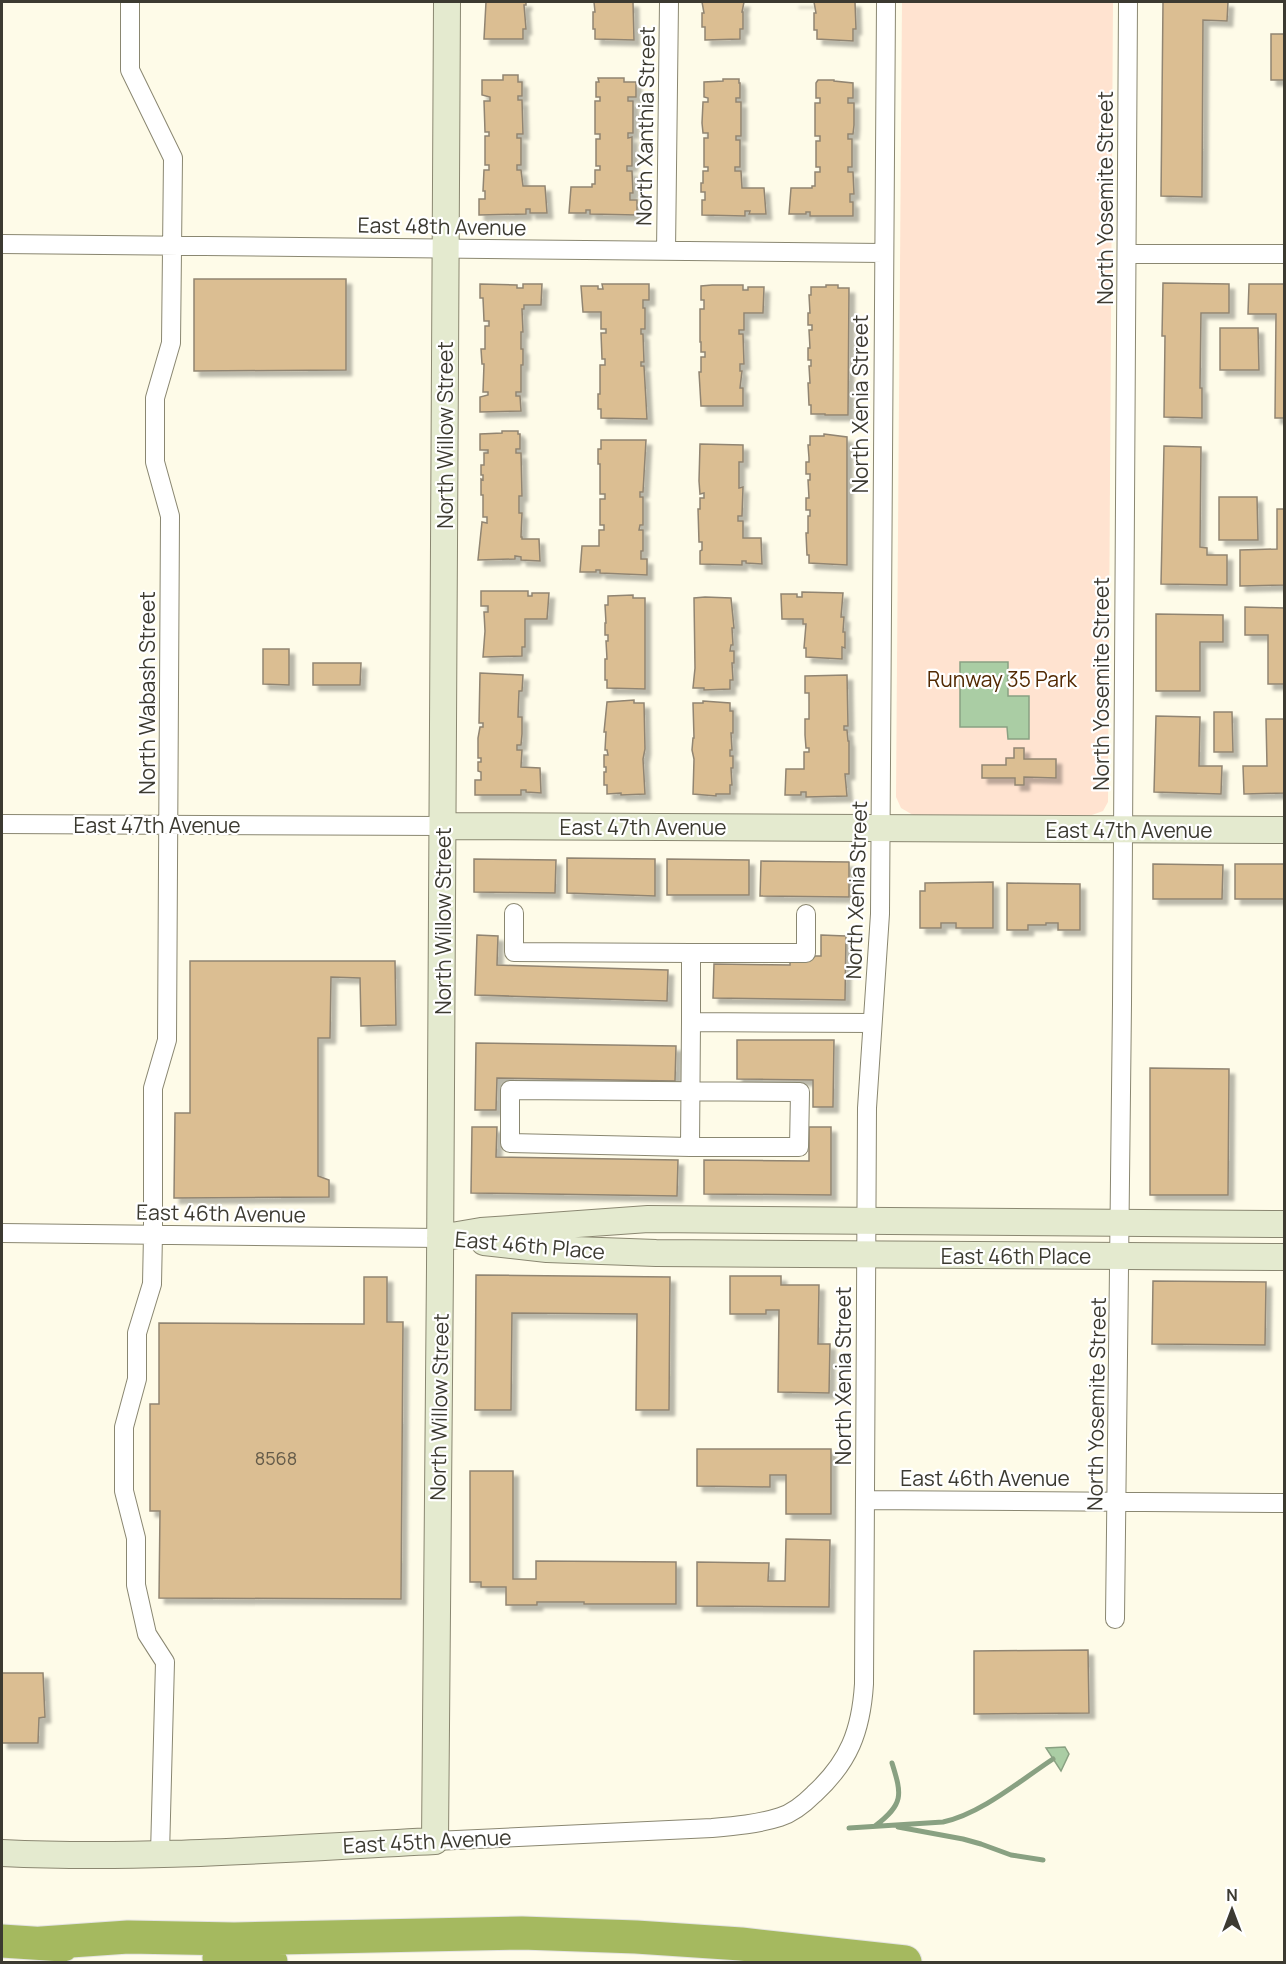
<svg xmlns="http://www.w3.org/2000/svg" width="1286" height="1964" viewBox="0 0 1286 1964" font-family="Manrope,sans-serif">
  <style>
    .green { fill: #ffe3d0 }
    .water { fill: #aacda4; stroke: #89a182; stroke-width: 1.5 }
    .lines { fill: none; stroke-linecap: round; stroke-linejoin: round }
    .stream { stroke: #89a182; stroke-width: 5 }
    .building { fill: #dbbe92; stroke: #918572; stroke-width: 1.5; filter: url(#shadow) }
    .street-casing { stroke: #8a8771; stroke-width: 20 }
    .secondary-casing { stroke: #8a8771; stroke-width: 28 }
    .highway-casing { stroke: #e4e3e2; stroke-width: 35 }
    .street { stroke: #fff; stroke-width: 18 }
    .secondary { stroke: #e4eacf; stroke-width: 26 }
    .highway { stroke: #a5b95f; stroke-width: 33 }
    .labels { text-anchor: middle; dominant-baseline: central; stroke-width: 4.5; stroke-linejoin: round; paint-order: stroke }
    .number-label { font-size: 18px; fill: #645b49 }
    .street-label { font-size: 21px; fill: #3c3a31; stroke: #fff }
    .park-label { font-size: 21px; fill: #522902; stroke: #fff }
  </style>
  <defs>
    <filter id="shadow"><feDropShadow dx="5.5" dy="5.5" stdDeviation="1.5" flood-color="#0004"/></filter>
  </defs>
  <rect width="100%" height="100%" fill="#fefbe8"/>
  <path class="green" d="M902,2H1113L1108,802L1103,811L1092,815H913L901,808L896,797Z"/>
  <path class="water" d="M960,662H1008V696H1029V739H1008L1007,727H960Z
    M1065,1747L1069,1754L1061,1771L1046,1748Z"/>
  <g class="lines">
    <path class="stream" d="M875,1826C904,1804 902,1795 892,1763
      M898,1827L963,1839L981,1844L1011,1855L1043,1860
      M849,1828L943,1822C981,1814 1021,1780 1053,1759"/>
  </g>
  <path class="building" d="M486,2H526V5H524L526,29H523V39H484Z
    M594,2H633L634,40L595,39V29H593V12H595Z
    M702,2H744L742,12H743V29H740V39L705,40V27H702V13H704Z
    M793,2H855L856,29H853V41L817,39V30H814V13H816L814,2Z
    M1163,2H1228L1227,21L1203,20L1202,197L1161,196Z
    M1271,34H1284V80H1271Z
    M503,75H518V82H522V96H518V100H522L523,134H517V138H521V165H517V170H521L523,186H545L547,213H530V209H526V214L479,215V199H485V191H483L484,170H489V165H485V136H489V132H485L484,101H490V97L482,95V80H503Z
    M598,78H624V82H636V97H628V101H633V133H628V138L632,137V166H627V171H632L633,193H630V200H637V215L590,214V210H586V213H569L571,187H592V184H595V170H600V166H596V139H600V134H595V101H600V97H596V82H599Z
    M723,79H739V83H740V98H736V102H741V136H736V140H740V167H735V171H741L742,188H764L766,214H749L750,211H745V216L702,215V200H705V192H701V183H703V171H708V167H704V138H708V133H703L702,123L703,102H708V98L704,97V82L723,81Z
    M818,80H834V81L853,83V98H848V103H854V125L853,134H848V139H852V167H848V172H853L854,194H850V202H853V216H810V212H806V214H789L791,188H812V186H815V172H820V167H816V141H820V136H815V103H820V98H816V83Z
    M194,279H346V370L194,371Z
    M1163,283L1229,284V313H1201L1200,388H1202V418L1164,417L1165,336H1162Z
    M480,284L517,285V288H523V284H542L541,305H524V309H522L523,332H521V349H523V365H521V392H516V396H520L521,411L480,412V397L488,395V392H483L484,364H482L481,349H485V326H489V321H484L483,298H480Z
    M602,284H649V300H643V308H645V329H641V334H643L644,362H641V366H644L647,419L601,418V409H598V394H600V365H605V359H602L601,333H606V329H601V312H583L581,286H598V289H603Z
    M1249,284H1284V418H1275L1276,314H1248Z
    M712,285H743V290H748V287H764L763,313H744V330H739V334H743L744,364H740V371H742L740,388H743V406H701L699,372H701V357H705V352H701V342H700V309H704V300H701V286Z
    M826,285H838V288H849L848,415H825V414H811V405H809L808,383H810L809,366H811V360H808V348H810L809,330H812V325H808V313H810L809,295H811V287H826Z
    M1220,328H1258L1259,370H1220Z
    M502,431H518V434H520V449H516V453H521L522,496H519V513H522L521,537H522V539H539L540,561L521,560V557L515,556V559L478,560L482,522L487,523V517H483V495H481V479L483,480V475H481V465H484V453H488V450H480V434L502,433Z
    M824,434L847,437V565L809,563V555H807L806,533H808V516H810V510H806V498H809L808,480H810V474H806V462H809V458L808,445H810V436H824Z
    M601,440H646L643,492H640V497H643V525H640L639,530H643V551H641V559H647V575L600,573V570H596V572H580L582,546H599V530H604V525H600V499H605V494H600V464H598V449H601Z
    M700,444L743,445V462H739V488L743,487L742,516H738V521H743V538H761L762,564L746,563V561H742V565L700,564V551L702,550V542H699L698,509H700V498H704V493L700,494L699,481Z
    M1164,446L1201,447L1200,547L1207,548V555H1227V585L1161,584Z
    M1219,497H1257L1258,540H1219Z
    M1277,509H1284V585L1240,586V550L1277,549Z
    M481,591H528V596H532V593H549L547,619H525V647H522V656L483,657L485,631L484,612H488V606H481Z
    M802,592L843,593L841,617H844L843,632H845V648L842,647V659L806,657V648H804L806,624H803V619H782L781,594H797V597H802Z
    M633,595V598H645V689L607,688V680H605V659H607L606,641H608V635H605V623H606L605,605H608V596Z
    M705,597L731,598L734,628H732L733,645H731L730,651H734V663H732L733,680H730V689L704,690V688H693L695,668L694,598Z
    M1245,607L1284,608V684H1268V635H1245Z
    M1156,614L1223,615V642H1200V691H1156Z
    M263,649H289V685L263,684Z
    M313,663H361L360,685H313Z
    M480,673L523,675L522,691H519L518,717H522V734L521,745H517V750H522L521,767L540,768L541,793L526,792V790H521V795H475V780H481V772L478,771V762H481V758H478V738L480,727H483V723H479Z
    M847,675L848,726H844V730H847L848,741H849V774H845L847,796L806,797V792H801V795H785L786,769H804V752H809V748H806L805,735V719H809V693H805V676Z
    M634,700V703H644L645,749L643,759L645,794L621,795V793L607,794V785H604V772H606V767H604V755H608L607,750H605L606,732H604L607,702Z
    M703,701L730,703V711H733V733H731L732,750H730V756H733V768H731L732,785H730V794H716V796L693,794L694,759L692,750L693,738H694L693,703H703Z
    M1214,712H1232L1233,752H1214Z
    M1156,716L1200,717L1199,766H1222L1221,794L1154,792Z
    M1266,719H1284V793L1244,794L1243,766H1267Z
    M1014,748H1024V759H1056V778L1024,777V785H1015V778H982V765H1006V758H1014Z
    M567,858L655,859V896L567,893Z
    M474,859L556,860L555,893L474,892Z
    M667,859L749,860V895H667Z
    M761,861L849,862V897L760,896Z
    M1153,864L1223,865L1222,899H1153Z
    M1235,864H1284V899H1235Z
    M993,882V928H956V923H941V928H920V891H925V883Z
    M1007,883L1080,884V930H1058V923H1046V925H1028V930H1007Z
    M477,935L498,936L497,965L668,970L667,1001L475,995Z
    M821,935L846,936L845,1000L713,998L714,964L790,965V960L809,956H821Z
    M190,961H395L396,1025L361,1026L360,978L331,977L330,1038H318V1176L329,1180V1197L174,1198L175,1113H190Z
    M737,1040H834L833,1107H813V1080L737,1079Z
    M476,1043L676,1046L675,1081L497,1078L496,1110H475Z
    M1150,1068L1229,1069L1228,1195H1150Z
    M472,1127H497L496,1157L678,1160L677,1196L471,1193Z
    M809,1127H831V1195L704,1194V1160L809,1161Z
    M476,1275L670,1277L669,1410H636L637,1314L512,1313L511,1410H475Z
    M730,1276H781V1285H819L818,1344H830L829,1393L778,1392L779,1310H766V1314H730Z
    M364,1277H387V1322H403L401,1599L159,1598L160,1511H150V1404H159V1323L364,1324Z
    M1153,1281L1266,1282L1265,1345L1152,1344Z
    M697,1449H831V1514H786V1475H770V1487L697,1486Z
    M470,1471H513V1579H536V1561L676,1562V1604H584V1602H537V1605H506V1587H481V1582H470Z
    M786,1539L830,1540L829,1607L697,1606V1562L769,1563L768,1581H785Z
    M1088,1650L1089,1713L974,1714V1651Z
    M2,1673H43L45,1717L39,1718L38,1743H2Z"/>
  <g class="lines">
    <defs>
      <path id="street" d="M130,2V70L173,158L171,343L155,398V462L170,516L167,1040L153,1088V1234L152,1284L137,1333V1379L124,1427V1491L136,1538V1585L147,1634L165,1662L160,1854
        M2,244L883,253
        M666,251L669,2
        M1127,254H1284
        M2,824L443,826
        M514,913V952L691,953
        M691,1022V953H806V914
        M690,1147L510,1143V1090L800,1092L799,1147H690L691,1022L872,1023
        M2,1233L440,1238
        M865,1500L1284,1503
        M1115,1619L1122,1004L1128,2
        M435,1841L712,1828C735,1826 758,1824 780,1817C793,1813 805,1803 814,1794C849,1762 861,1731 864,1684L867,1108L880,914L886,2"/>
      <path id="secondary" d="M443,826L1284,830
        M440,1238L481,1231L648,1219L1284,1224
        M484,1242L547,1249L656,1253L1284,1257
        M2,1853C146,1860 291,1848 435,1841L440,1267L447,2"/>
      <path id="highway" d="M2,1941L63,1945
        M42,1943L128,1937L234,1939L522,1933L636,1937L741,1944L905,1962
        M219,1958L271,1962"/>
    </defs>
    <use href="#street" class="street-casing"/>
    <use href="#secondary" class="secondary-casing"/>
    <use href="#highway" class="highway-casing"/>
    <use href="#street" class="street"/>
    <use href="#secondary" class="secondary"/>
    <use href="#highway" class="highway"/>
  </g>
  <g class="labels">
    <g class="number-label">
      <text x="276" y="1458">8568</text>
    </g>
    <g class="street-label">
      <text transform="translate(645 126) rotate(-89)">North Xanthia Street</text>
      <text transform="translate(1105 198) rotate(-90)">North Yosemite Street</text>
      <text transform="translate(442 226) rotate(1)">East 48th Avenue</text>
      <text transform="translate(860 404) rotate(-90)">North Xenia Street</text>
      <text transform="translate(445 435) rotate(-90)">North Willow Street</text>
      <text transform="translate(1101 684) rotate(-90)">North Yosemite Street</text>
      <text transform="translate(147 693) rotate(-90)">North Wabash Street</text>
      <text x="157" y="825">East 47th Avenue</text>
      <text x="643" y="827">East 47th Avenue</text>
      <text x="1129" y="830">East 47th Avenue</text>
      <text transform="translate(856 890) rotate(-88)">North Xenia Street</text>
      <text transform="translate(443 921) rotate(-90)">North Willow Street</text>
      <text transform="translate(221 1213) rotate(1)">East 46th Avenue</text>
      <text transform="translate(530 1245) rotate(5)">East 46th Place</text>
      <text x="1016" y="1256">East 46th Place</text>
      <text transform="translate(843 1376) rotate(-90)">North Xenia Street</text>
      <text transform="translate(1096 1404) rotate(-89)">North Yosemite Street</text>
      <text transform="translate(439 1407) rotate(-89)">North Willow Street</text>
      <text x="985" y="1478">East 46th Avenue</text>
      <text transform="translate(427 1841) rotate(-3)">East 45th Avenue</text>
    </g>
    <g class="park-label">
      <text x="1002" y="679">Runway 35 Park</text>
    </g>
  </g>
  <rect width="1286" height="1964" fill="none" stroke="#3c3a31" stroke-width="6"/>
  <g transform="translate(1232 1910)" stroke="#ffffff" stroke-width="4.5" paint-order="stroke">
  <path d="M0-4.5L10 22L0 15L-10 22Z" fill="#3c3a31"/>
  <text y="-9" font-size="16" font-weight="bold" text-anchor="middle" fill="#3c3a31">N</text>
  </g>
</svg>
